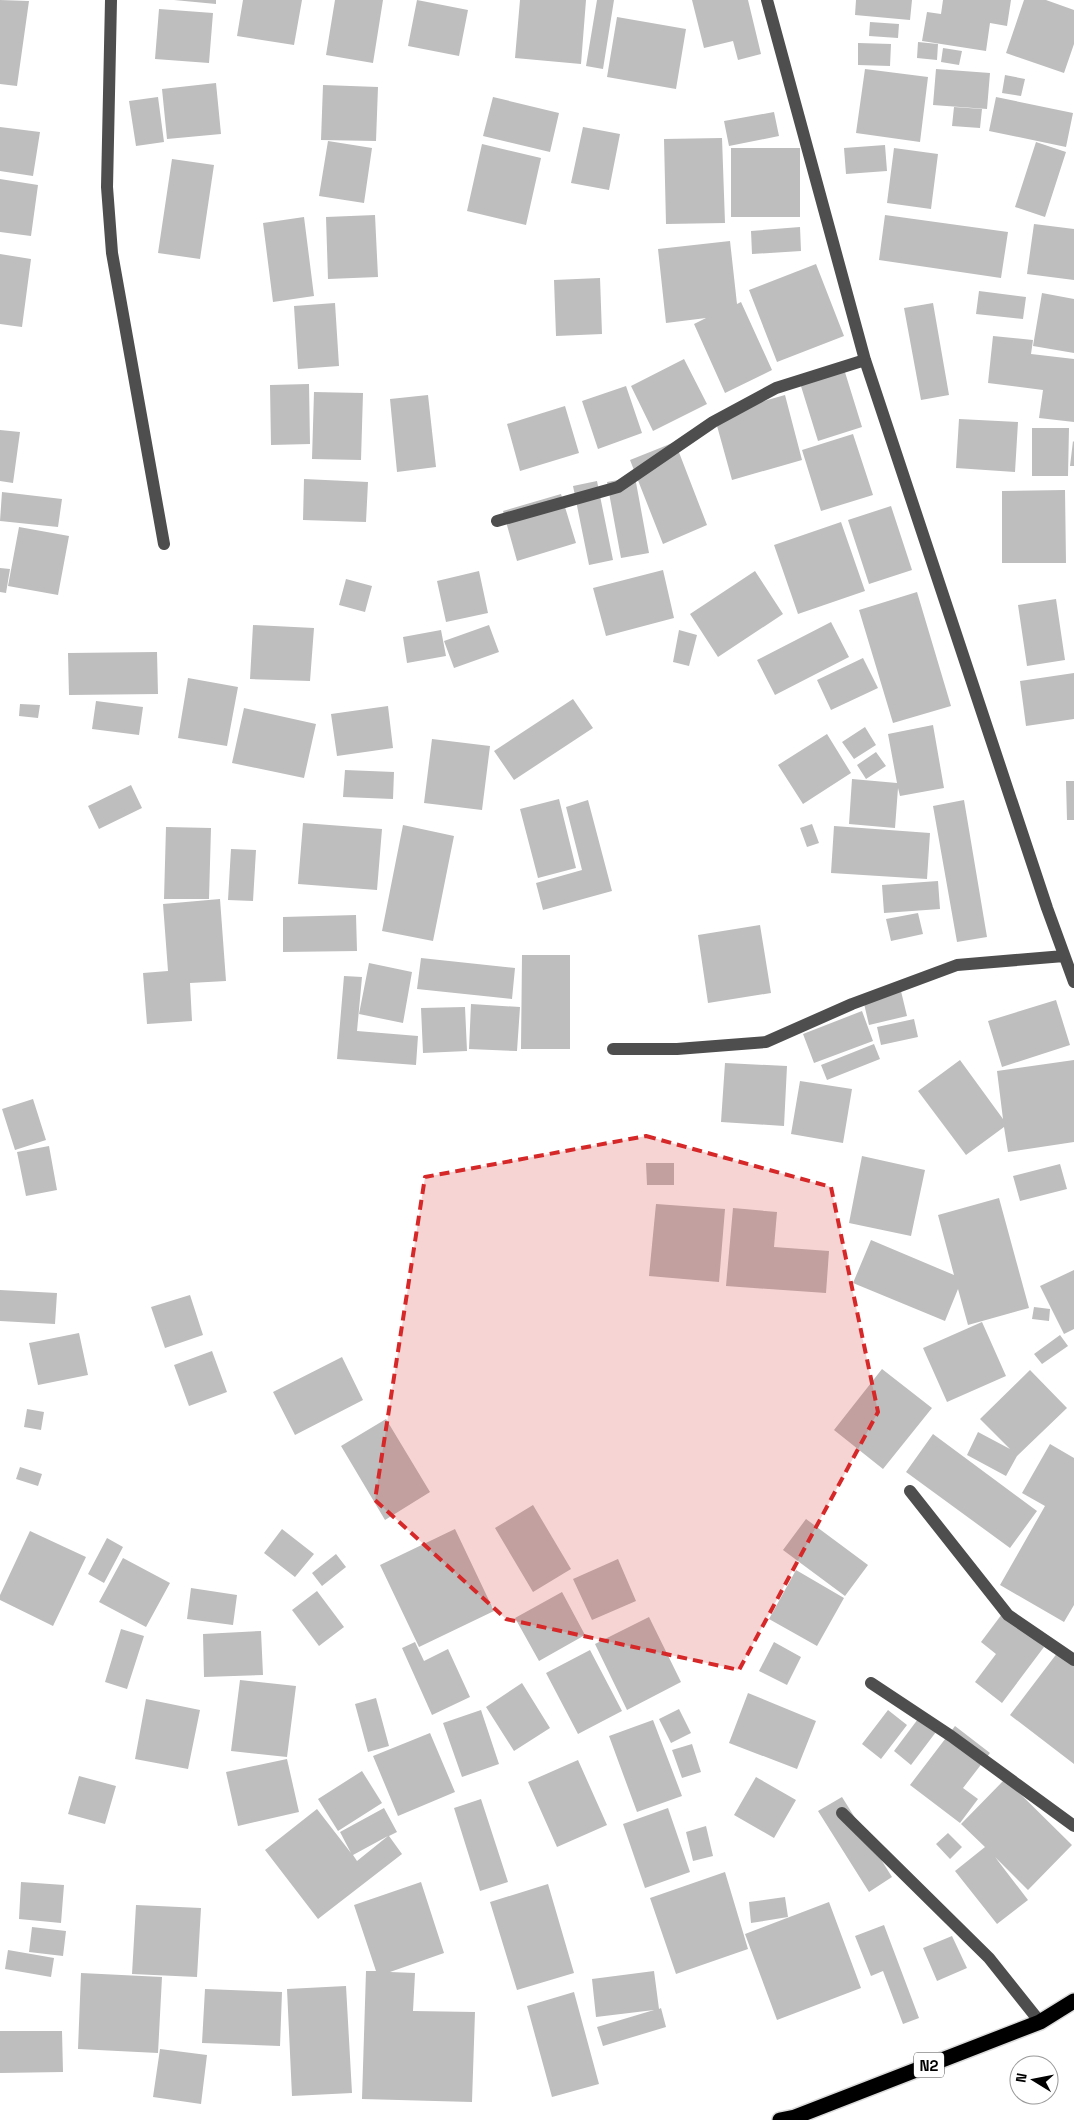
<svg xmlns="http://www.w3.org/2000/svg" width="1074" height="2120" viewBox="0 0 1074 2120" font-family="'Space Grotesk',sans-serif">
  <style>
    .building { fill: #bebebe; fill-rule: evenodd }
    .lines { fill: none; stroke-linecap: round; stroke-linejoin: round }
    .highway-casing { stroke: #dbdbdb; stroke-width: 18 }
    .minor { stroke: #4e4e4e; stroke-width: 12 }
    .highway { stroke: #000; stroke-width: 15 }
    .marked { fill: #d62828; fill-opacity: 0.2; stroke: #d62828; stroke-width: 4; stroke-dasharray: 10 6; stroke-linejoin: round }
    .labels { text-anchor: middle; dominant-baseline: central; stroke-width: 4; stroke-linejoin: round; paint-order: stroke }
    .shield { fill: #fff; stroke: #4c4c4c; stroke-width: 1 }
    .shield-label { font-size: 15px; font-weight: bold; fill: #000 }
  </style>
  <rect width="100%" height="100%" fill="#fff"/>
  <path class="building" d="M0,0L29,1L17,86L0,84Z
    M174,0H216V4Z
    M243,0H302L294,45L237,36Z
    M335,0H383L373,63L326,55Z
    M417,0L468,10L459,56L408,46Z
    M520,0H586L581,64L515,58Z
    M597,0H614L603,69L586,66Z
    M692,0H748L761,54L738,60L733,41L704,48Z
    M856,0H912L910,20L855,15Z
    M943,0H1011L1007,26L990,23L986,51L922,41L927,12L941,14Z
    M1024,0H1046L1074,10V44L1064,73L1006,53Z
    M159,9L213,13L209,63L155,59Z
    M617,17L686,29L676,89L607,77Z
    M870,22L899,24L898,38L869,36Z
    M918,42L938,44L937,60L917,58Z
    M858,43L891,44L890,66L858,65Z
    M943,48L962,51L959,65L941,62Z
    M865,69L928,77L920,142L856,133Z
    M936,69L990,73L987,109L933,105Z
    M1005,75L1025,79L1021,96L1002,93Z
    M216,83L221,134L167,139L162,89Z
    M323,85L378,87L376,141L321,140Z
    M158,97L164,142L136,146L129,101Z
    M493,97L559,113L550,152L483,136Z
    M996,97L1073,113L1066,147L989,131Z
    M954,107L982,109L980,128L952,126Z
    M774,112L779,136L729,146L724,121Z
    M0,127L40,132L33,176L0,171Z
    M583,127L620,134L609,190L571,183Z
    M722,138L725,223L666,224L664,139Z
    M328,141L372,148L364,203L319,196Z
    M1036,142L1066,152L1045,217L1015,207Z
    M482,144L541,158L526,225L467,211Z
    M885,145L887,171L846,174L844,148Z
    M731,148H800V217H731Z
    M894,148L938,154L931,209L887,203Z
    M172,159L214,165L200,259L158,253Z
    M0,179L38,185L31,236L0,232Z
    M375,215L378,277L328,279L326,217Z
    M885,215L1008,232L1001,278L879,260Z
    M304,217L314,296L273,302L263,223Z
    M1034,224L1074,229V280L1027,274Z
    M800,227L801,251L752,254L751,231Z
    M730,241L737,304L741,302L772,370L725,393L694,324L706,318L666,323L658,249Z
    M0,254L31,259L22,327L0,324Z
    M816,264L844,336L777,362L749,290Z
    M600,278L602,334L556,336L554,280Z
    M979,291L1026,297L1023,319L976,314Z
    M1042,293L1074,299V353L1033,346Z
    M335,303L339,366L298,369L294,306Z
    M933,303L949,395L921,400L904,308Z
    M993,336L1033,340L1031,354L1074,359V422L1039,418L1043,390L988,383Z
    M684,359L707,404L653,431L631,386Z
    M844,369L862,427L818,441L800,383Z
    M309,384L310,444L271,445L270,385Z
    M626,386L642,433L598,449L582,401Z
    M314,392L363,393L361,460L312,459Z
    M428,395L436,467L397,472L390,399Z
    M785,395L802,460L732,480L714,415Z
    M565,406L579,453L520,471L507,424Z
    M959,419L1018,422L1015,472L956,468Z
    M1032,428H1069L1068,476H1032Z
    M0,430L20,432L13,483L0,481Z
    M853,434L873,495L821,511L802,450Z
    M1073,441L1074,442V466H1070Z
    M675,442L707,525L663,544L630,460Z
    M635,477L649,553L621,558L607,482Z
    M304,479L368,482L366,522L303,520Z
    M597,481L613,560L589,565L573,486Z
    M1065,490L1066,563H1002V491Z
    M2,492L62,499L58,527L0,521Z
    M561,494L576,543L517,561L503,511Z
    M891,506L912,570L869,584L848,520Z
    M841,522L865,591L798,614L774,545Z
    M19,527L69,536L58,595L8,586Z
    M0,568L10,569L6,593L0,592Z
    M663,570L674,618L606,636L593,588Z
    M479,571L488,613L446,622L437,581Z
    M755,571L783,614L718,657L690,614Z
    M346,579L372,586L365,612L339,605Z
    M917,592L951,706L893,723L859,610Z
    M1056,599L1065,660L1027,666L1018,605Z
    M831,622L849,657L775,695L757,660Z
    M253,625L314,628L310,681L250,679Z
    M489,625L499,652L454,668L444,641Z
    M441,630L446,656L407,663L403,637Z
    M679,630L697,635L689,666L673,662Z
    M157,652L158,694L69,695L68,653Z
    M863,658L878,688L831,710L817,680Z
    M1074,673V719L1026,726L1020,681Z
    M188,678L238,687L227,746L178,738Z
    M573,699L593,728L514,780L494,751Z
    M96,701L143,707L139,735L92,729Z
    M20,704L40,705L38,718L19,716Z
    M388,706L393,748L337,756L331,714Z
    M244,708L316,724L304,778L232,763Z
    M933,725L944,788L900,796L898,788L895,828L849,824L852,779L897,783L888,734Z
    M865,727L876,745L854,759L842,742Z
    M827,734L851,773L803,804L778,765Z
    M432,739L490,746L482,810L424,803Z
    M876,752L886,766L866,779L857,765Z
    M345,770L394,772L393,799L343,797Z
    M1066,781H1074V820H1067Z
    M131,785L142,808L99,829L88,806Z
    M559,799L576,868L538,878L520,809Z
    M588,800L612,891L543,910L536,883L582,870L566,807Z
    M964,800L987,937L957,942L933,806Z
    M303,823L382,829L377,890L298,884Z
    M812,824L819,843L807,847L800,828Z
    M403,825L454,836L433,941L382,931Z
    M834,826L930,833L927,879L831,873Z
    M166,827L211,828L209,899H164Z
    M231,849L256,850L253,901L228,900Z
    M938,881L940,909L884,913L882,885Z
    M220,899L226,981L190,983L192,1021L147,1024L143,973L168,971L163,904Z
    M918,913L923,934L891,941L886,919Z
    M356,915L357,951L283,952V917Z
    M760,925L771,993L708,1003L698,935Z
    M522,955H570V1049H521Z
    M421,958L515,968L512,999L417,989Z
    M369,963L412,972L403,1023L359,1014Z
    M344,976L362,977L357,1031L418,1036L416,1065L337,1059Z
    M900,987L907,1016L869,1025L862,995Z
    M1056,1000L1070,1045L1002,1067L988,1021Z
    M471,1004L520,1007L517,1051L469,1049Z
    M465,1007L467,1051L423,1053L421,1008Z
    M862,1011L873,1041L814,1063L803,1034Z
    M914,1019L918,1037L881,1045L877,1027Z
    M874,1044L880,1059L827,1080L821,1065Z
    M960,1060L1003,1119L997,1071L1074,1060V1142L1008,1152L1004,1127L966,1155L918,1091Z
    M725,1063L787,1066L784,1126L721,1122Z
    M800,1081L852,1089L843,1143L791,1134Z
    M33,1099L46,1140L15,1150L2,1109Z
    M49,1146L57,1190L26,1196L17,1152Z
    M862,1156L925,1170L911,1236L849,1223Z
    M646,1163H674V1185H647Z
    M1060,1164L1067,1189L1020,1201L1013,1176Z
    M999,1198L1029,1308L968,1325L958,1289L945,1321L853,1283L871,1240L954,1275L938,1215Z
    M656,1204L725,1209L719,1282L649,1276Z
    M733,1208L777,1212L774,1247L829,1251L826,1293L726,1286Z
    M1074,1270V1329L1064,1334L1040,1286Z
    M0,1290L57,1293L55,1324L0,1321Z
    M190,1295L203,1335L165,1348L151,1307Z
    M1034,1307L1050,1309L1049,1321L1032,1319Z
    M982,1322L1006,1376L947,1402L923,1348Z
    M79,1333L88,1375L38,1385L29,1343Z
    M1060,1335L1068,1346L1042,1364L1034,1354Z
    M212,1351L227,1392L189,1406L174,1365Z
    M342,1357L363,1400L295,1435L273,1392Z
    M882,1369L932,1408L883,1469L834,1430Z
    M1030,1370L1067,1408L1017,1456L1006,1476L967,1455L978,1432L1010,1449L980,1419Z
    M27,1409L44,1412L41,1430L24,1427Z
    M386,1419L430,1492L385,1520L341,1446Z
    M933,1434L1037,1511L1010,1548L906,1472Z
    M1050,1444L1074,1458V1605L1064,1622L1000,1585L1045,1506L1022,1493Z
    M20,1467L42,1474L38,1486L16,1479Z
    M533,1505L571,1569L533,1592L495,1528Z
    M806,1519L868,1565L845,1596L783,1550Z
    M282,1529L314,1554L295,1577L264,1553Z
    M455,1529L494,1611L419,1647L380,1565Z
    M30,1531L86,1557L53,1626L0,1600V1595Z
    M107,1538L123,1547L104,1583L88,1574Z
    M336,1554L346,1567L322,1586L312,1573Z
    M123,1558L170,1583L146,1627L99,1602Z
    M618,1559L636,1601L592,1620L573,1579Z
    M796,1570L844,1598L817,1646L769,1619Z
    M191,1588L237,1595L233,1625L187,1619Z
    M317,1591L344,1627L319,1646L292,1610Z
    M562,1592L585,1635L539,1661L515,1618Z
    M1002,1614L1044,1647L1002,1703L975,1682L996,1654L981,1642Z
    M649,1617L681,1682L627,1710L595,1644Z
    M121,1629L144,1636L127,1689L105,1682Z
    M261,1631L263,1675L204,1677L203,1634Z
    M415,1642L424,1661L448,1649L470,1697L432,1715L402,1648Z
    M774,1642L801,1657L787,1685L759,1671Z
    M590,1650L622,1711L578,1734L546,1673Z
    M1058,1652L1074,1664V1764L1010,1715Z
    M240,1680L296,1686L287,1757L231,1751Z
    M522,1683L550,1728L514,1751L486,1707Z
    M748,1693L816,1721L797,1769L729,1743Z
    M376,1698L389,1746L368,1752L355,1704Z
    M146,1699L200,1710L188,1769L135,1759Z
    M679,1709L691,1733L671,1743L659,1719Z
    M481,1710L499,1764L462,1777L443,1723Z
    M888,1710L907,1725L881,1759L862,1744Z
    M921,1715L939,1728L911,1765L894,1751Z
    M653,1720L682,1796L637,1812L609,1736Z
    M955,1726L990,1753L963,1788L978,1799L960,1823L910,1785Z
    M430,1733L455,1792L398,1816L373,1756Z
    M692,1744L701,1772L682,1778L672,1750Z
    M287,1759L299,1812L238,1826L226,1772Z
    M578,1760L607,1825L557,1847L528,1782Z
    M362,1771L382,1803L338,1831L318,1799Z
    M79,1776L116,1786L105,1824L68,1814Z
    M756,1777L796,1800L774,1838L734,1815Z
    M1005,1779L1072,1845L1028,1890L995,1857L1028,1900L997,1924L955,1871L985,1847L961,1824Z
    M842,1797L892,1877L869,1892L818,1811Z
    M481,1799L508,1882L480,1891L454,1808Z
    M384,1808L397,1832L389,1836L402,1854L318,1919L265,1850L317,1809L351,1853L340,1832ZM388,1836L357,1861L353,1855Z
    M668,1808L690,1872L645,1888L623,1824Z
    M706,1826L713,1856L693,1861L686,1832Z
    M948,1833L962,1847L950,1859L936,1844Z
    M725,1872L748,1949L676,1974L650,1898Z
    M21,1882L64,1885L61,1923L19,1919Z
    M421,1882L444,1953L390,1972L415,1973L413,2011L475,2012L472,2102L362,2099L366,1971H376L354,1905Z
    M548,1884L574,1973L517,1990L490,1902Z
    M785,1897L788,1917L751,1923L749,1902Z
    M829,1902L861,1988L777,2020L745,1934Z
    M136,1905L201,1908L197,1977L132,1974Z
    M884,1925L919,2018L903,2024L883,1971L871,1976L855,1936Z
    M32,1927L66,1931L63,1956L29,1952Z
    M952,1936L967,1968L937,1981L923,1948Z
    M8,1950L54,1958L51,1977L5,1969Z
    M654,1971L659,2009L661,2008L666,2027L603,2046L597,2027L654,2010L596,2017L592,1979Z
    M81,1973L162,1977L158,2053L78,2049Z
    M346,1986L352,2093L292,2096L287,1989Z
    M205,1989L282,1992L280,2046L202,2043Z
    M574,1992L599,2084L552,2097L527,2006Z
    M0,2031H62L63,2072L0,2073Z
    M160,2049L207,2055L201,2104L153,2097Z"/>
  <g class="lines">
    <defs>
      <path id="highway" d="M780,2120L795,2117L1040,2022L1074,2001"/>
    </defs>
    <use href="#highway" class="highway-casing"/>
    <path class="minor" d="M111,0L107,187L112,253L164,544
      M767,0L865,360L1047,908L1074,982
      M497,521L618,487L713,422L776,388L865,360
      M613,1049H677L766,1042L852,1004L957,965L1064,956
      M910,1491L1008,1615L1074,1660
      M871,1683L951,1736L1074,1826
      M842,1813L989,1958L1040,2022"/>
    <use href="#highway" class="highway"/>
  </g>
  <path class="marked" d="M646,1136L831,1187L878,1412L739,1670L506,1619L375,1500L425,1177Z"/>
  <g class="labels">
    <rect class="shield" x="914" y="2052.5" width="30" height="25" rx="4"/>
    <g class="shield-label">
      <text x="929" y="2065">N2</text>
    </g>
  </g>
  <g transform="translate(1034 2080) rotate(280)"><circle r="24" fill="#ffffff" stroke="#999999"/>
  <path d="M0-4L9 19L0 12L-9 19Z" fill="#000000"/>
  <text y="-8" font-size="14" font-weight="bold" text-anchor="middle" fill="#000000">N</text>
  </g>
</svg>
